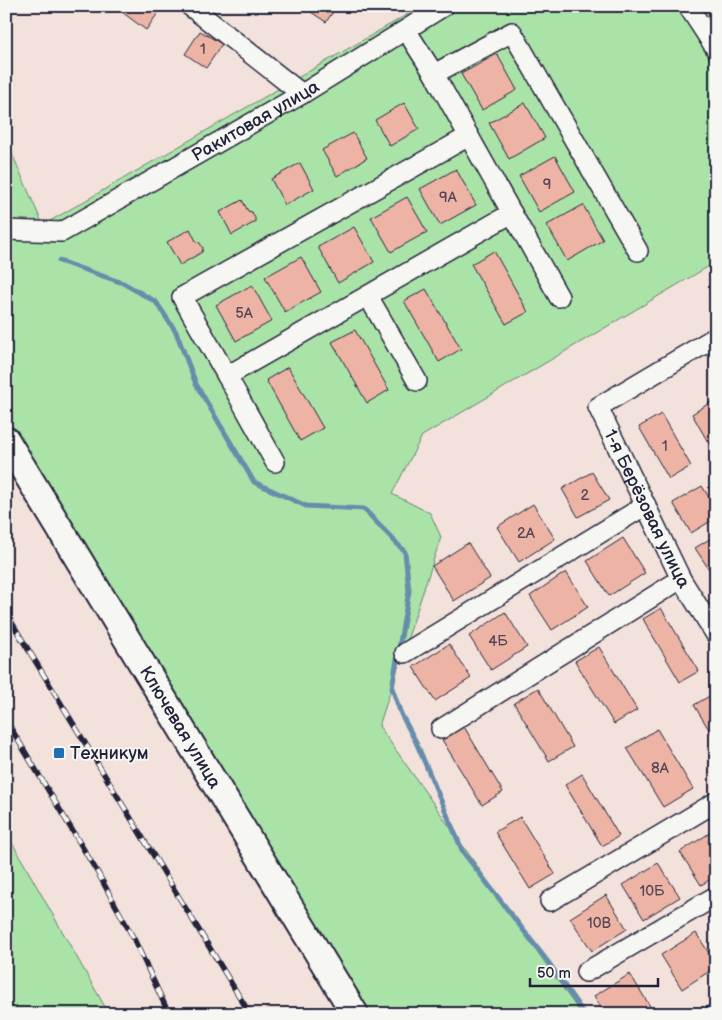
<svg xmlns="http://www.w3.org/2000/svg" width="722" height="1020" viewBox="0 0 722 1020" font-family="'Balsamiq Sans',sans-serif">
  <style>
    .green { fill: #aae3a8; stroke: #668272 }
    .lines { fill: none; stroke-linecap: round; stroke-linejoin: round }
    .stream { stroke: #668dab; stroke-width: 5 }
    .building { fill: #edb4a5; stroke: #22223b }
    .minor-casing { stroke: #22223b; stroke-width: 22 }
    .secondary-casing { stroke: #22223b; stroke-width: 30 }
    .minor { stroke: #f6f6f2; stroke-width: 19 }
    .secondary { stroke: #f6f6f2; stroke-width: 26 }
    .rail-casing { stroke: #22223b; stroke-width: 5.5 }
    .rail { stroke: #f6f6f2; stroke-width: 4; stroke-dasharray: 11; stroke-linecap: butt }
    .poi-dot { fill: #1f6fb2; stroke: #f6f6f2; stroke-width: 2 }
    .labels { text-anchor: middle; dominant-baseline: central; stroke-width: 4; stroke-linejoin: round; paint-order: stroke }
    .number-label { font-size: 15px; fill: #554656 }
    .street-label { font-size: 18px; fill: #22223b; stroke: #f6f6f2 }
    .poi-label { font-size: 18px; fill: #22223b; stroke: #f6f6f2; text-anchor: start }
  </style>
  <rect width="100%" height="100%" fill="#f3e2db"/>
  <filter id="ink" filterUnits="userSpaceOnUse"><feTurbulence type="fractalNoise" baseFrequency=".02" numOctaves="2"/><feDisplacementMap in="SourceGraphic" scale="10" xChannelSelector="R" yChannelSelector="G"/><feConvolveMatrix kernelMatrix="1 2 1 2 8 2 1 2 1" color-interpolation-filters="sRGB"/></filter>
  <g filter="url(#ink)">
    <path class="green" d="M422,6H716V262L422,436L392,494L430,513L441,537L379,726L581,1014H355L6,430V140L43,225Z
      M6,832L109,1014H6Z"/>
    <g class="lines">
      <path class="stream" d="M59,261L123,283L156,302L176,332L196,384L254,482L306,506L364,509L405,552L409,591L392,688L401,714L416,742L463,852L548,962L584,1014
        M697,1014L716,1004"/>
    </g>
    <path class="building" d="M114,6H163L146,30Z
      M302,6H337L326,22Z
      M200,31L222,44L206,68L185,54Z
      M497,54L517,90L482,110L461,74Z
      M404,103L419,129L390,146L375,120Z
      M525,103L545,138L509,159L489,123Z
      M353,133L367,158L337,176L322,150Z
      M555,156L575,192L539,212L519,176Z
      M300,163L314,189L285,205L271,179Z
      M456,169L476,205L440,225L420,189Z
      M407,197L427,232L391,252L371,217Z
      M242,200L248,211L252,212L255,218V222L232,235L220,212Z
      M583,205L603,240L567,261L547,225Z
      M354,227L374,262L338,283L318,247Z
      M190,229L196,241L199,242L203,248L202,252L180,265L167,242Z
      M494,251L528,312L506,324L471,264Z
      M301,257L321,292L285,312L265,277Z
      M252,285L272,321L236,341L216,305Z
      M426,289L461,349L439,362L404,301Z
      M355,330L389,390L367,403L332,342Z
      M288,367L323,428L300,441L266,380Z
      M716,399V440L709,444L692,414Z
      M661,414L691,466L669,479L639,427Z
      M592,472L609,500L578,517L562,489Z
      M702,486L716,509V518L691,533L673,503Z
      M533,504L555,539L519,562L497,527Z
      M716,535V580L695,548Z
      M623,538L645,573L609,596L587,561Z
      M468,543L490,578L454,601L432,566Z
      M566,572L588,607L552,630L530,596Z
      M661,608L699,671L680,682L643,619Z
      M505,612L527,647L491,670L469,636Z
      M449,644L471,678L435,701L413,667Z
      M599,647L637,710L614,724L575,661Z
      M538,688L573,747L549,761L514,703Z
      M713,694L716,699V741L694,705Z
      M463,725L503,792L482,805L441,738Z
      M657,729L693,789L663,807L627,748Z
      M582,774L619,836L602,846L565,785Z
      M520,817L555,874L530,889L495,832Z
      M716,829V876L701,885L680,852Z
      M658,863L680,897L644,919L623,885Z
      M606,895L627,929L592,951L570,918Z
      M696,933L716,964V967L682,989L661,955Z
      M630,974L651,1008L641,1014H605L594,996Z"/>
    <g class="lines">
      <defs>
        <g id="minor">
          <path d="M190,6L302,94"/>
          <path d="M688,6L716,49"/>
          <path d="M406,30L434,74"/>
          <path id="s1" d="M6,230L62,232L302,94L444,6"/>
          <path d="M368,296L417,381"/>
          <path d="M559,297L434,74L512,32L638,251"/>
          <path id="s2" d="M716,337L598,407L681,579L716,635"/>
          <path d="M227,376L182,297L469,136"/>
          <path d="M275,462L227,376L512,213"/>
          <path d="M405,653L646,505"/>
          <path d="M441,729L681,579"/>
          <path d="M550,901L716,802"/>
          <path d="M586,972L716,896"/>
        </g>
        <g id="secondary">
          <path id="s3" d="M6,440L355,1014"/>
        </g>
      </defs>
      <use href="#minor" class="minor-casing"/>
      <use href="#secondary" class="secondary-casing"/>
      <use href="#minor" class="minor"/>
      <use href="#secondary" class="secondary"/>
      <defs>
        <path id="rail" d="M6,613L250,1014
          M6,720L99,875L134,939L169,1014"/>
      </defs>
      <use href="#rail" class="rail-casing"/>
      <use href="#rail" class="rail"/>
    </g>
  </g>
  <rect class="poi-dot" x="53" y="747" width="12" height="12" rx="2.5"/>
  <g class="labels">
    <g class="number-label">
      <text x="203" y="49">1</text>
      <text x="547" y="184">9</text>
      <text x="448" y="197">9А</text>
      <text x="244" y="313">5А</text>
      <text x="665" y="446">1</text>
      <text x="585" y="495">2</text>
      <text x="526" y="533">2А</text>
      <text x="498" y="641">4Б</text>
      <text x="660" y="768">8А</text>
      <text x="652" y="891">10Б</text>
      <text x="599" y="923">10В</text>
    </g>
    <g class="street-label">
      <text stroke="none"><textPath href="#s1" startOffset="279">Ракитовая улица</textPath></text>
      <text stroke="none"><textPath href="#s2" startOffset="250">1-я Берёзовая улица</textPath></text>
      <text stroke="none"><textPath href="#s3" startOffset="336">Ключевая улица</textPath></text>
    </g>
    <g class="poi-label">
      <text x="70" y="753">Техникум</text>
    </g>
  </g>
  <rect width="722" height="1020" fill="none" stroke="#f6f6f2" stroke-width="25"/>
  <rect x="12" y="12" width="697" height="995" fill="none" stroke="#22223b" stroke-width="2" filter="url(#ink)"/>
  <path d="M530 978v8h128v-8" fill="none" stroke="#22223b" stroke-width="2.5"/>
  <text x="537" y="978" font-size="15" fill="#22223b" stroke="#f6f6f2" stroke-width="4" paint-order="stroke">50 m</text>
</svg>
